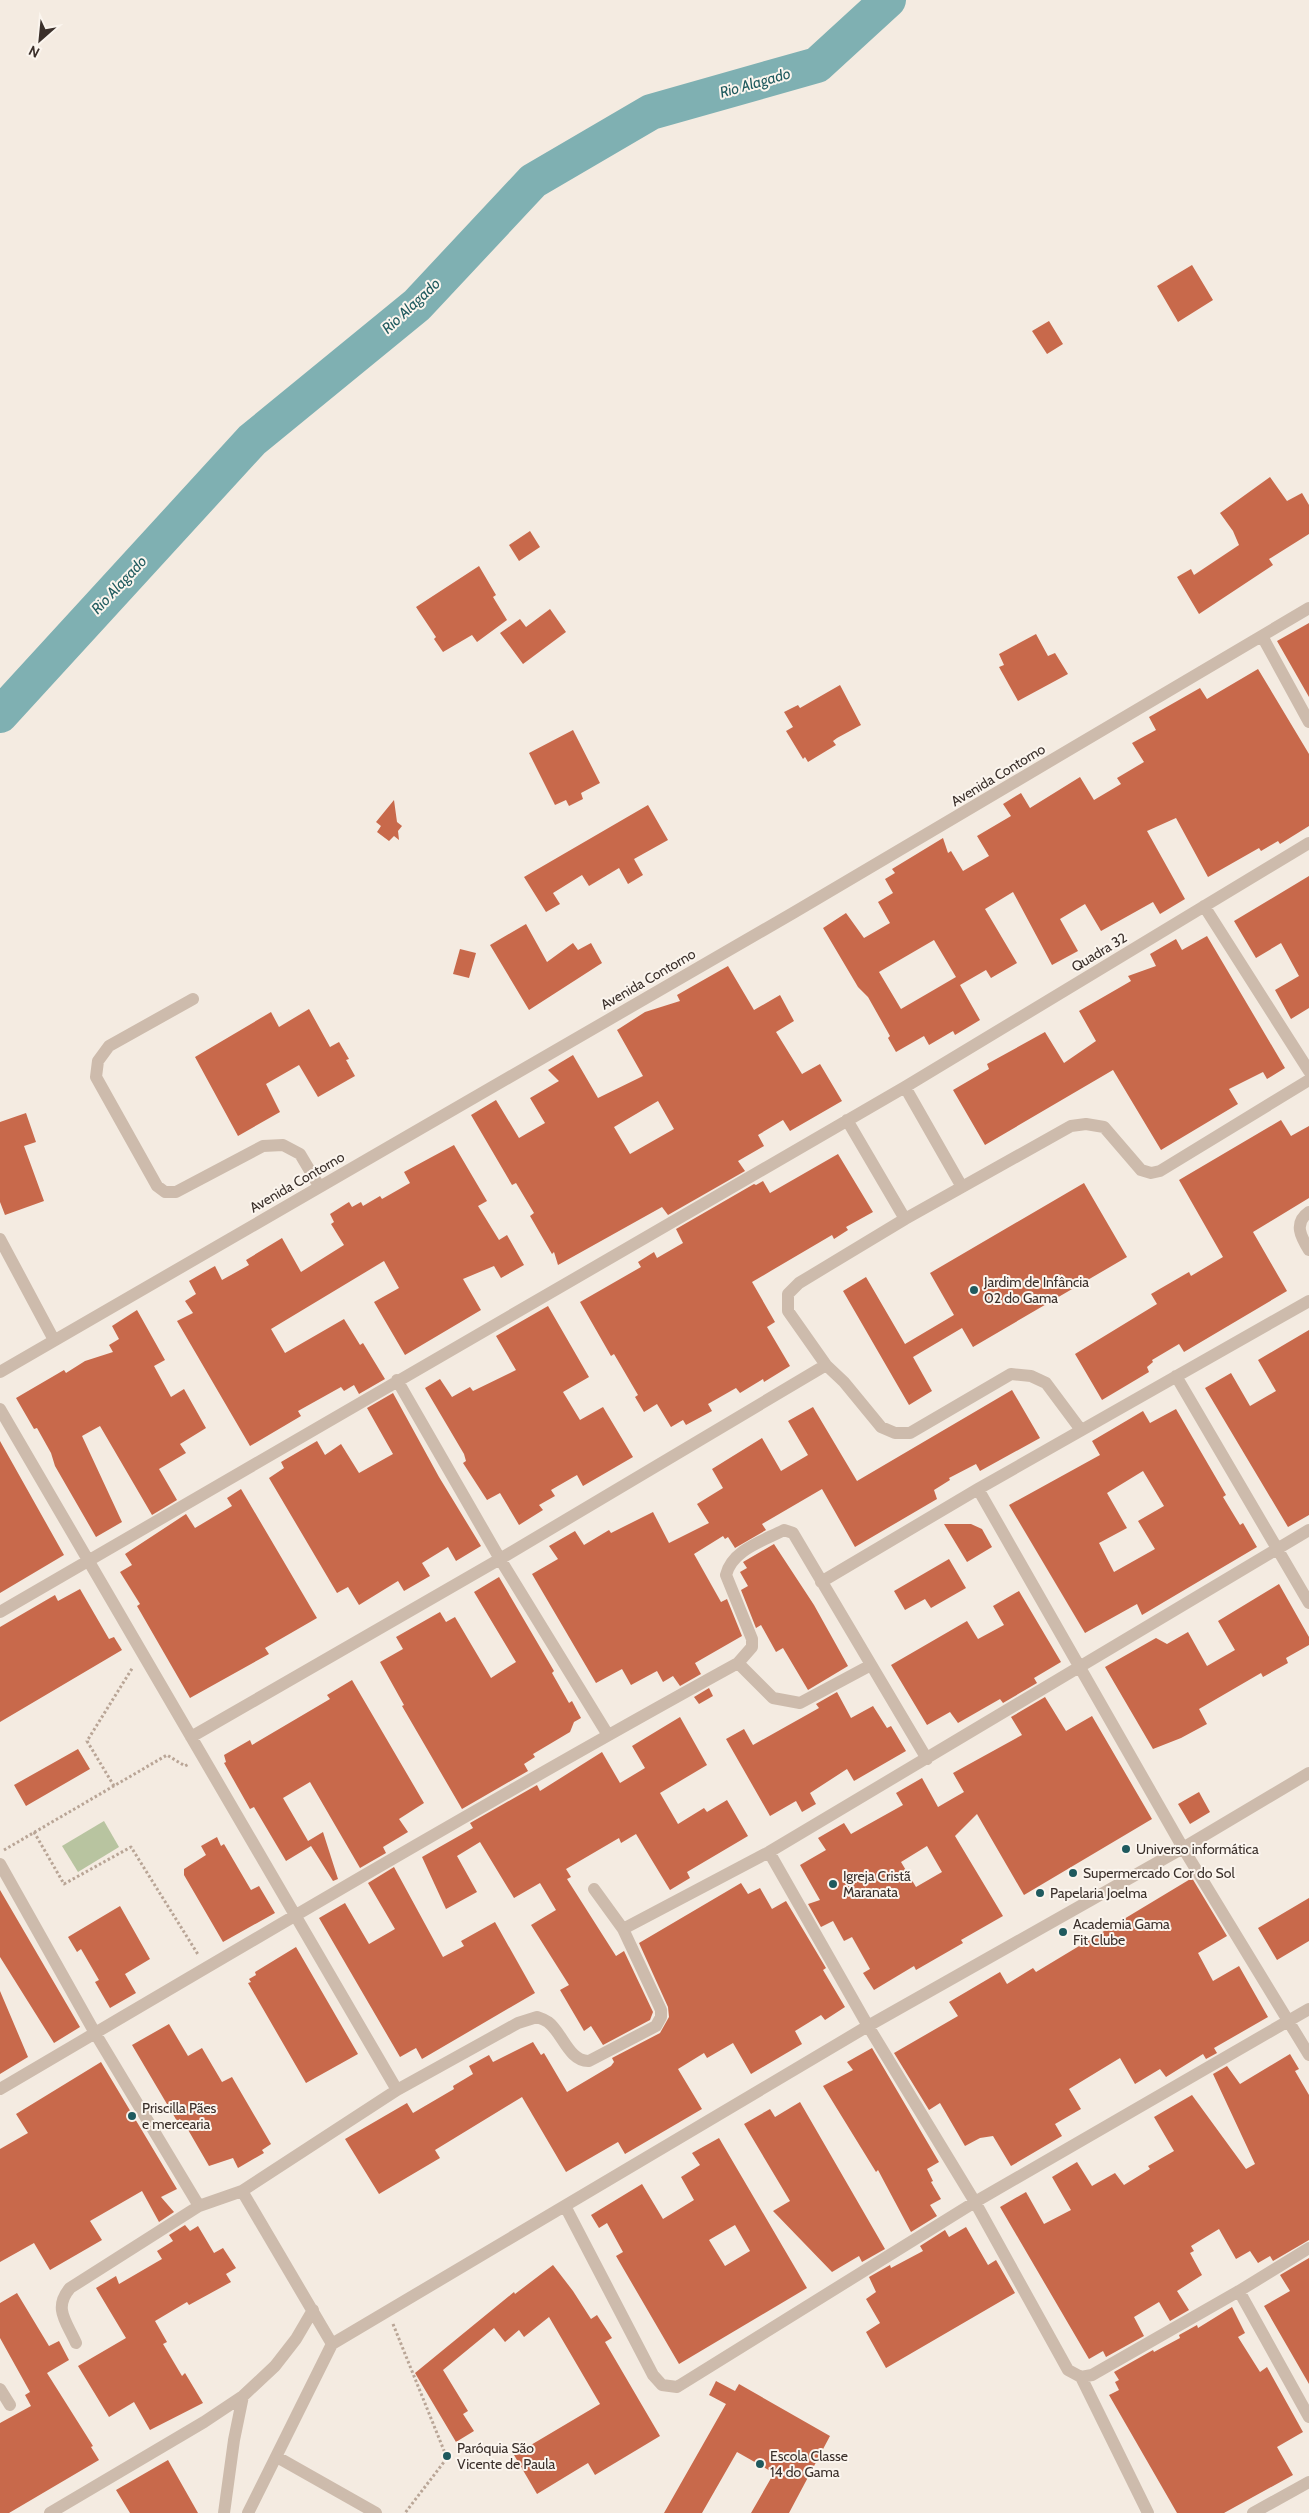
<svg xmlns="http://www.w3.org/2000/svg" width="1309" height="2513" viewBox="0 0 1309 2513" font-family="Cabin,sans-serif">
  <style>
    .green { fill: #b8c4a0 }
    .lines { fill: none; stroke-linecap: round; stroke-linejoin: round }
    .river { stroke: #7fb0b2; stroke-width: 36 }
    .building { fill: #c8694b; fill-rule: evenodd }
    .path { stroke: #b9a596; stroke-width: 3; stroke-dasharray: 2.5 2.5; stroke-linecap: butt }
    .minor { stroke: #cdbbac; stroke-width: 12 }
    .poi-dot { fill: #1f5a5e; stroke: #fbf5ee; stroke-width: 2 }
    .labels { text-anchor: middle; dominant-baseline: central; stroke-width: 4; stroke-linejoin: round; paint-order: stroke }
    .street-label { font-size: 14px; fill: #3b302b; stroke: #fbf5ee }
    .poi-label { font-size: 14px; fill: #3b302b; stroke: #fbf5ee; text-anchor: start }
    .water-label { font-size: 15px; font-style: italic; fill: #1f5a5e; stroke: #fbf5ee }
  </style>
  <rect width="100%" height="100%" fill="#f4ebe1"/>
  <path class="green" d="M104,1821L119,1847L78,1872L62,1846Z"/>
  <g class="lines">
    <path class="river" d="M0,715L252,440L417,305L533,181L651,112L817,65L888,0"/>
  </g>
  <path class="building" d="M1192,265L1213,300L1178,322L1157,286Z
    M1049,321L1063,344L1047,354L1032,331Z
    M1270,477L1287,501L1302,493L1309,505V534L1269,559L1273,565L1199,614L1177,577L1191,569L1194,575L1239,545L1233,531L1220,513Z
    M530,531L540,547L519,561L509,545Z
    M479,566L496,595L493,597L507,620L477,642L472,635L443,652L434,639L436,637L416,607Z
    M550,609L566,632L523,664L500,633L520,619L526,627Z
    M1309,623V697L1277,641Z
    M1036,634L1048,656L1055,653L1068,674L1018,701L999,667L1004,665L999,654Z
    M1258,669L1309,754V826L1280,844L1278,841L1261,851L1259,848L1208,877L1176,818L1147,831L1185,899L1160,914L1153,902L1101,931L1085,904L1060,919L1078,951L1052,965L1013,892L985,909L1017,963L991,978L986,970L960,985L980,1020L955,1035L953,1031L929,1045L924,1036L896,1052L888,1038L890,1036L868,997L858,987L823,928L846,913L864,938L890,923L878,902L893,893L885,879L895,873L892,869L943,838L948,853L951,851L963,871L989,856L977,836L1011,816L1003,804L1021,793L1030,808L1080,777L1094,800L1121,784L1117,778L1144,762L1132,743L1156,730L1149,717L1200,688L1207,699ZM934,940L956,977L901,1009L879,972Z
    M840,685L861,725L837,738L833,741L836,745L808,762L805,757L803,759L786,731L793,727L784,712L798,705L800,708Z
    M573,730L600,783L581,793L583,799L569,806L566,800L555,805L529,753Z
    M394,800L397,822L402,826L398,831L399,840L394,836L389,841L377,832L381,826L376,822Z
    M648,805L668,840L634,859L643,875L628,884L619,868L589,886L582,875L553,893L560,904L546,912L524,877Z
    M1309,876V1008L1291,1019L1275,990L1299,976L1281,943L1256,958L1234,921Z
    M526,924L547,962L573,943L578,950L591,943L602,963L529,1010L490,945Z
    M1207,936L1285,1068L1267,1079L1263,1072L1229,1089L1238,1104L1161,1150L1113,1070L985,1145L953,1090L989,1069L987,1064L1045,1032L1064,1063L1096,1041L1079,1011L1131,981L1128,976L1156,966L1150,954L1176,939L1182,950Z
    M460,949L476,953L469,978L453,974Z
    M728,966L754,1010L780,995L794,1021L776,1032L802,1074L820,1064L842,1101L790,1131L783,1120L758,1135L764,1146L738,1161L745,1171L668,1215L662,1207L558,1265L554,1252L552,1254L530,1216L534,1213L516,1183L512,1185L471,1115L496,1100L519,1138L545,1123L530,1098L559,1081L548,1070L573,1055L598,1098L643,1076L617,1030L645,1012L680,1001L677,995ZM658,1101L674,1129L630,1154L614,1127Z
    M309,1009L330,1047L339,1042L349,1059L346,1060L355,1076L318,1097L299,1065L266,1084L280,1112L238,1136L195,1057L271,1012L279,1027Z
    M26,1113L36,1142L24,1146L44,1201L5,1215L0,1202V1122Z
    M1281,1120L1291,1136L1309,1126V1198L1253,1232L1287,1291L1184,1352L1179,1344L1152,1360L1153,1362L1147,1367L1149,1372L1102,1400L1075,1354L1157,1304L1151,1294L1189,1272L1191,1276L1223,1257L1179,1180Z
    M454,1145L487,1201L478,1206L499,1240L507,1235L524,1265L501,1278L494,1266L463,1279L481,1310L405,1355L374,1302L399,1288L384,1261L271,1329L285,1353L344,1319L360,1345L363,1343L385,1379L359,1394L354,1385L344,1391L341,1387L298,1411L301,1416L250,1446L177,1321L193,1313L185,1301L196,1294L189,1281L215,1266L222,1280L249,1265L246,1260L282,1238L301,1272L344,1245L331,1224L334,1222L330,1214L349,1202L352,1207L361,1202L363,1206L380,1196L382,1199L410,1183L404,1172Z
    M838,1154L873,1212L846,1227L848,1230L834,1239L832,1235L752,1282L775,1322L767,1327L790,1366L764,1382L763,1379L740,1393L736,1388L708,1404L712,1411L686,1425L683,1420L671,1427L657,1404L644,1412L635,1397L638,1395L614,1354L611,1356L580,1302L641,1267L638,1262L654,1252L657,1258L683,1243L676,1229L754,1184L756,1185L763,1181L770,1193Z
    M1084,1183L1127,1257L973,1347L962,1328L913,1357L932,1391L909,1405L843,1291L866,1277L905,1344L954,1315L930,1273Z
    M548,1306L589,1377L563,1392L580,1420L603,1407L633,1457L583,1486L577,1475L551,1490L555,1496L539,1505L543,1510L519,1525L500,1493L487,1500L463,1463L466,1461L464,1454L425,1388L440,1379L452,1397L470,1387L473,1391L516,1370L496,1336Z
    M137,1310L165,1360L154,1366L171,1397L184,1389L206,1428L180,1444L186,1453L159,1469L177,1500L152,1515L100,1426L82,1436L122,1522L96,1537L55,1466L51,1453L37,1428L34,1429L16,1398L64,1370L66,1373L85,1361L113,1352L109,1345L119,1339L112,1326Z
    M1309,1330V1515L1288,1527L1205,1388L1231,1373L1250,1406L1276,1391L1258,1360Z
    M1012,1390L1040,1438L980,1471L976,1464L949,1478L950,1480L934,1490L937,1499L855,1547L822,1489L762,1524L766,1530L735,1548L728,1537L725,1539L723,1536L694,1554L721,1602L727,1599L742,1636L695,1663L701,1674L680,1686L673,1676L663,1682L657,1671L631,1685L622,1669L596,1683L532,1574L558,1559L549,1546L575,1531L584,1545L609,1530L611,1533L653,1512L669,1543L709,1523L697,1504L723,1488L712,1469L762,1438L781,1471L808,1455L788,1421L813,1407L857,1481Z
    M393,1393L439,1477L481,1546L456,1561L448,1547L422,1563L430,1576L404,1591L398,1581L359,1605L348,1587L337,1593L269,1478L284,1468L281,1462L317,1441L325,1455L341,1444L359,1473L393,1454L367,1408Z
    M1176,1409L1226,1495L1223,1497L1240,1525L1243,1523L1257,1547L1142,1615L1137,1604L1085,1633L1009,1505L1100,1455L1092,1441L1143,1411L1150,1423ZM1143,1471L1164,1506L1138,1521L1155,1549L1114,1572L1099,1543L1127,1528L1107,1493Z
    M0,1441L64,1555L0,1593Z
    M241,1489L317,1618L265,1648L269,1654L190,1698L137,1606L140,1604L120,1572L132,1565L125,1554L186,1514L195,1528L232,1506L227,1498Z
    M944,1524H971L982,1529L992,1547L967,1562Z
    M774,1544L814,1605L848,1666L808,1690L783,1648L776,1652L761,1625L756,1628L741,1590L748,1586L740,1572L747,1568L743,1562Z
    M949,1559L966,1588L931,1608L925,1599L905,1610L894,1591Z
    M499,1577L554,1671L552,1673L569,1703L572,1701L581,1718L574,1722L570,1732L533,1754L535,1757L524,1764L528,1771L462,1809L402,1706L404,1705L380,1662L403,1649L396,1637L440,1612L446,1622L455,1617L491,1678L516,1662L474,1592Z
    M1279,1584L1309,1637V1645L1286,1658L1288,1663L1263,1677L1261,1673L1199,1709L1207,1724L1181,1738L1153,1749L1105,1667L1156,1638L1167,1644L1188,1632L1207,1666L1235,1650L1218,1621Z
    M80,1589L109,1639L114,1637L122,1650L0,1722V1627L55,1595L58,1601Z
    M1019,1591L1061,1662L1034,1678L1037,1683L1003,1703L1000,1699L958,1723L950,1712L927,1725L891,1665L967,1621L978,1639L1004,1625L993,1606Z
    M352,1680L424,1803L399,1819L408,1832L383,1847L386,1853L360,1868L310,1782L283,1798L308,1841L323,1832L338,1879L333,1881L311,1846L286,1861L254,1807L250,1809L224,1763L226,1762L224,1755L250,1740L252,1745L330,1699L327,1695Z
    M709,1688L713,1696L699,1704L694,1697Z
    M837,1692L851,1718L873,1706L887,1728L891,1726L906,1751L854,1781L847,1769L810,1793L816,1804L802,1812L796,1801L770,1816L726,1739L744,1729L753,1745L819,1708L816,1704Z
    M1045,1697L1066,1731L1092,1716L1152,1819L1024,1895L977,1814L955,1836L1003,1916L961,1940L963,1943L916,1970L914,1966L874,1990L863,1973L870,1969L852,1937L844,1941L833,1921L821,1927L808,1904L820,1900L800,1865L826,1850L818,1838L844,1823L851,1834L903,1805L896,1793L922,1778L938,1807L964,1792L953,1773L1022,1735L1011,1717ZM927,1846L942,1872L916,1887L901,1862Z
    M680,1717L707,1765L660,1793L678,1824L704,1808L707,1812L727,1800L748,1836L687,1872L690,1878L670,1890L636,1834L621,1843L619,1838L566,1869L571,1877L567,1879L616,1956L624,1951L653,2012L650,2020L603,2045L591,2026L584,2031L580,2024L560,1990L569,1985L531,1925L556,1910L540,1883L514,1898L480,1842L457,1856L477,1892L446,1909L422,1857L473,1828L470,1823L537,1785L540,1791L602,1752L620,1783L645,1768L632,1746Z
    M78,1749L90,1769L26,1806L14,1785Z
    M1199,1792L1210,1812L1190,1824L1178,1804Z
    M217,1837L221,1846L224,1844L251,1890L259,1886L275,1913L223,1942L184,1875V1869L206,1855L201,1846Z
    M394,1867L443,1957L464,1946L461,1941L495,1922L535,1993L422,2059L416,2048L400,2057L319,1918L345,1903L369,1944L395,1929L368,1883Z
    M1192,1878L1227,1936L1198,1953L1213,1981L1239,1966L1268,2017L1214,2048L1217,2053L1206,2059L1203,2054L1166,2077L1160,2069L1135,2084L1120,2058L1069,2089L1081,2109L1055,2124L1062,2136L1011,2166L993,2136L980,2138L965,2146L940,2103L929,2110L894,2053L958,2016L949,2002L1000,1972L1007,1984L1033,1968L1036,1972Z
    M741,1883L748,1894L760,1888L772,1909L786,1901L826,1968L823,1970L845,2007L825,2020L821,2015L795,2031L802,2044L751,2074L733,2043L707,2058L704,2053L678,2069L702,2109L625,2154L618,2142L566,2172L522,2097L435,2150L440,2158L379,2194L345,2139L407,2103L413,2113L454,2089L453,2086L473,2074L469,2066L489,2055L493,2062L533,2042L541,2055L544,2053L567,2092L611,2066L614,2062L612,2058L660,2033L669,2017L668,2007L639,1943Z
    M0,1890L80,2027L54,2043L0,1957Z
    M1309,1898V1941L1277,1960L1258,1928Z
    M120,1906L150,1959L125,1974L136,1993L110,2008L95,1982L99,1980L81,1949L77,1952L68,1937Z
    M296,1947L358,2054L306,2083L248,1983L251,1982L249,1979L256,1975L255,1972Z
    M0,1991L28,2057L0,2074Z
    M169,2024L188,2056L202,2048L222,2082L232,2077L271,2144L262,2150L264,2153L238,2168L233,2158L209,2166L187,2128L180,2119L177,2121L132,2045Z
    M872,2048L939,2162L927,2169L933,2181L931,2182L941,2199L930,2205L937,2216L911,2232L878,2170L876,2172L823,2086L853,2070L847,2062Z
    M1290,2054L1299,2069L1295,2071L1309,2095V2240L1273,2261L1270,2256L1258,2263L1250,2251L1236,2259L1219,2229L1191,2246L1194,2251L1190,2253L1202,2275L1177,2291L1189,2310L1170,2321L1159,2302L1134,2317L1144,2336L1106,2357L1103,2351L1089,2359L1000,2207L1026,2192L1044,2224L1071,2210L1052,2177L1077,2162L1092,2186L1115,2173L1124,2185L1150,2169L1148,2166L1174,2151L1154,2117L1192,2095L1246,2169L1255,2164L1213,2074L1227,2066L1240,2084Z
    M101,2062L177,2189L161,2197L174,2212L159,2222L142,2191L90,2221L102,2240L50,2270L34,2243L0,2262V2149L28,2133L16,2114Z
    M800,2102L885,2249L862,2262L859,2256L832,2272L773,2211L790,2201L744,2124L770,2109L775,2117Z
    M719,2138L807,2288L679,2364L616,2256L623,2252L607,2223L599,2228L591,2215L642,2184L663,2219L694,2200L681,2177L700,2165L692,2153ZM735,2225L750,2251L725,2266L709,2240Z
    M185,2225L190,2231L198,2226L214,2253L223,2248L236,2268L226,2274L231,2282L189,2305L187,2302L155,2321L167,2342L163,2344L182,2376L185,2373L203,2403L150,2430L134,2402L109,2417L78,2366L126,2338L96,2288L116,2276L119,2284L162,2259L157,2251L173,2241L169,2235Z
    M966,2227L988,2265L996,2260L1015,2293L886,2368L866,2332L880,2323L866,2299L876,2292L869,2277L890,2265L891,2268L923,2251L920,2246L945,2230L949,2237Z
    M1309,2258V2384L1264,2306L1290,2291L1280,2275Z
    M553,2265L573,2291L591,2319L597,2315L612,2338L605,2342L660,2436L595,2475L588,2463L537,2494L514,2455L600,2404L549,2317L524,2337L519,2330L505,2342L494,2328L443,2370L468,2411L463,2414L474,2431L456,2442L415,2373L514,2292L515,2294Z
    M17,2293L49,2346L59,2341L69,2360L47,2373L93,2446L91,2447L99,2460L9,2513H0V2423L31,2406L25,2395L30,2392L0,2338V2303Z
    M1232,2307L1245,2333L1238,2337L1260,2372L1267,2367L1303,2432L1277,2447L1293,2475L1224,2513H1177L1109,2395L1119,2390L1115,2382L1119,2380L1114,2372L1153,2350L1154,2352L1180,2338L1179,2335L1197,2325L1198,2328Z
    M716,2381L735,2391L739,2384L830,2436L789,2513H751L774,2473L737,2452L702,2513H664L726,2404L709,2395Z
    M168,2460L198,2513H130L116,2490Z"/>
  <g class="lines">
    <path class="path" d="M114,1786L87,1741L133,1667
      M34,1832L64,1884L131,1847L199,1956
      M4,1850L167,1755L185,1766L189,1764
      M393,2324L447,2458L405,2513"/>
    <path class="minor" d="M1262,636L1309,722
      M1204,906L1309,1071
      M193,999L109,1046L98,1061L96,1077L157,1186L165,1192H176L263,1146L283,1145L300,1154L319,1186
      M905,1087L962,1187
      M847,1120L905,1219
      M1309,1212C1293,1223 1301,1237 1309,1250
      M0,1239L54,1340
      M826,1365L844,1382L881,1427L895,1433H910L1011,1374L1031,1376L1046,1383L1081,1430
      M0,1372L793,913L1309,608
      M1176,1376L1309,1603
      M397,1380L500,1559L608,1735
      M0,1409L397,2090
      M978,1489L1183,1848L1309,2055
      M821,1582L978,1489L1309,1301
      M0,1612L905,1087L1309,843
      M738,1663L773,1698L800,1703L871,1665
      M191,1737L500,1559L826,1365L788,1311V1294L799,1283L905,1219L1071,1126L1086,1124L1104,1127L1141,1170L1151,1173L1160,1171L1309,1080
      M769,1852L868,2026L975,2202L1068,2370L1081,2377L1148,2513
      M0,1864L95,2033L199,2206
      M594,1889L623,1929L769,1852L1309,1530
      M0,2089C245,1945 489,1800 738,1663L752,1647V1639L726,1575C732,1550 763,1541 784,1530L793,1533L927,1759
      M242,2191L332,2344
      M565,2206L653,2375L662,2385L677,2387L975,2202L1309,2009
      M1239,2291L1309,2417
      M76,2343C66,2321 53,2308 70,2288L199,2206L242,2191L397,2090L518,2023L537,2017C540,2018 545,2020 548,2022C562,2032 569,2062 589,2061L656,2026L661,2017V2010L623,1929
      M1081,2377L1092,2375L1239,2291L1309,2248
      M0,2389L10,2405
      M277,2457L376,2513
      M50,2513L204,2422L243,2396L275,2366L296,2339L313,2310
      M224,2513L234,2440L243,2396
      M248,2513L332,2344L868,2026L1183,1848L1309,1773
      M1253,2513L1309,2482"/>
  </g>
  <g class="poi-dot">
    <circle cx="974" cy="1290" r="5"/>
    <circle cx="1126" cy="1849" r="5"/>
    <circle cx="1073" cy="1873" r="5"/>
    <circle cx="833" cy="1884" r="5"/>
    <circle cx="1040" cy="1893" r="5"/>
    <circle cx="1063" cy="1932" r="5"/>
    <circle cx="132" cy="2116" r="5"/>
    <circle cx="447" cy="2456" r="5"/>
    <circle cx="760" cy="2464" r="5"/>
  </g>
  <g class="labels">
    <g class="street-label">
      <text transform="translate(998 775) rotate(-31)">Avenida Contorno</text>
      <text transform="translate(1099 952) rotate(-31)">Quadra 32</text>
      <text transform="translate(648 979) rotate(-30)">Avenida Contorno</text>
      <text transform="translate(297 1182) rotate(-30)">Avenida Contorno</text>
    </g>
    <g class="poi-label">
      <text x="984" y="1282">Jardim de Infância<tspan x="984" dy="16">02 do Gama</tspan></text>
      <text x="1136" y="1849">Universo informática</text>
      <text x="1083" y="1873">Supermercado Cor do Sol</text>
      <text x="843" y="1876">Igreja Cristã<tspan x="843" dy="16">Maranata</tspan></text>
      <text x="1050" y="1893">Papelaria Joelma</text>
      <text x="1073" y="1924">Academia Gama<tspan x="1073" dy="16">Fit Clube</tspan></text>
      <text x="142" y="2108">Priscilla Pães<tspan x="142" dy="16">e mercearia</tspan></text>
      <text x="457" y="2448">Paróquia São<tspan x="457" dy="16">Vicente de Paula</tspan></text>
      <text x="770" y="2456">Escola Classe<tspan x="770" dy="16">14 do Gama</tspan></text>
    </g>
    <g class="water-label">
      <text transform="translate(755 83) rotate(-16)">Rio Alagado</text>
      <text transform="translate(411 306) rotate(-43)">Rio Alagado</text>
      <text transform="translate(119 585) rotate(-47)">Rio Alagado</text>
    </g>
  </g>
  <g transform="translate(40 40) rotate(207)" stroke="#fbf5ee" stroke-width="4" paint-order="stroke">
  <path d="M0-4L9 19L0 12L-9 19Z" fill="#3b302b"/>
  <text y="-8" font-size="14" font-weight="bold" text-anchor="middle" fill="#3b302b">N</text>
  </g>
</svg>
